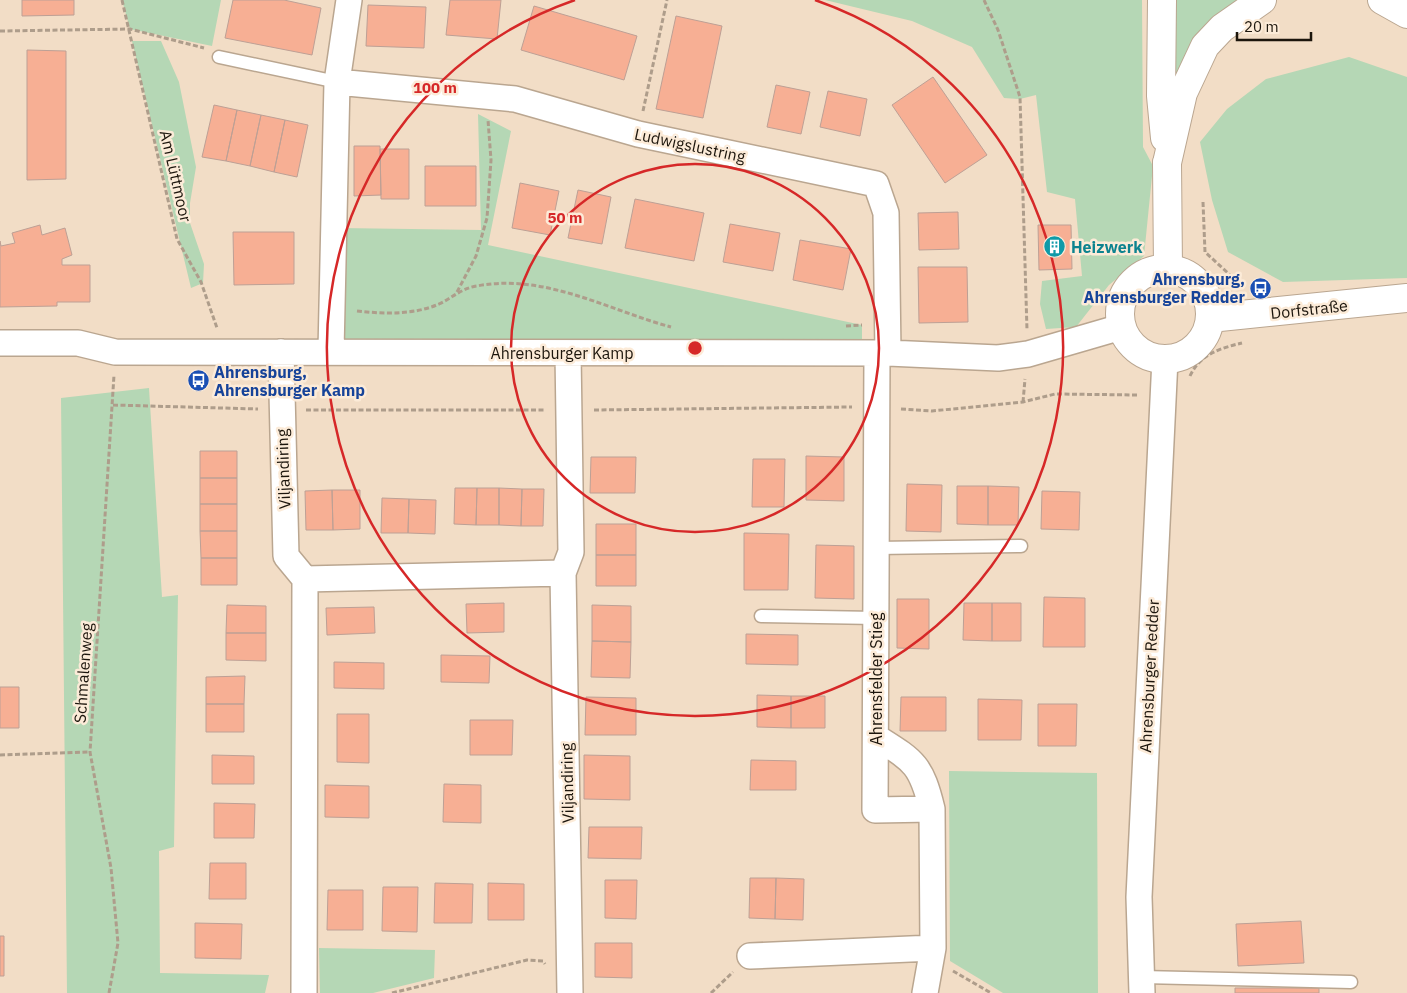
<svg xmlns="http://www.w3.org/2000/svg" width="1407" height="993" viewBox="0 0 1407 993" font-family="'IBM Plex Sans',sans-serif">
  <style>
    .green { fill: #b5d7b5 }
    .building { fill: #f7af94; stroke: #bda095 }
    .lines { fill: none; stroke-linecap: round; stroke-linejoin: round }
    .lane-casing { stroke: #baa690; stroke-width: 15 }
    .street-casing { stroke: #baa690; stroke-width: 28 }
    .secondary-casing { stroke: #baa690; stroke-width: 30 }
    .primary-casing { stroke: #baa690; stroke-width: 30 }
    .path { stroke: #ae9d8b; stroke-width: 3; stroke-dasharray: 5 2.5; stroke-linecap: butt }
    .lane { stroke: #fff; stroke-width: 12 }
    .street { stroke: #fff; stroke-width: 25 }
    .secondary { stroke: #fff; stroke-width: 28 }
    .primary { stroke: #fff; stroke-width: 28 }
    .ring { fill: none; stroke: #d62828; stroke-width: 2.5 }
    .labels { text-anchor: middle; dominant-baseline: central; stroke-width: 5; stroke-linejoin: round; paint-order: stroke }
    .street-label { font-size: 16px; fill: #1c150c; stroke: #fcebd8 }
    .culture-label { font-size: 16px; font-weight: bold; fill: #0d838f; stroke: #fcebd8; text-anchor: start }
    .transit-label { font-size: 16px; font-weight: bold; fill: #164399; stroke: #fcebd8; text-anchor: end }
    .centre { fill: #d62828; stroke: #fcebd8; stroke-width: 2.5 }
    .ring-label { font-size: 15px; text-anchor: middle; font-weight: bold; fill: #d62828; stroke: #fcebd8; stroke-width: 5; stroke-linejoin: round; paint-order: stroke }
  </style>
  <rect width="100%" height="100%" fill="#f2ddc6"/>
  <path class="green" d="M122,0H221L212,46L130,29Z
    M825,0H1142L1143,147L1153,166L1144,256L1109,285L1076,327L1046,329L1040,304L1042,281L1082,276L1075,199L1047,192L1036,95L1020,99L1004,98L972,47L912,21Z
    M1175,0H1237L1208,23L1175,78Z
    M132,41H161L179,82L196,167L190,203V223L204,264L203,283L191,288Z
    M1349,57L1407,77V278L1283,282L1228,252L1212,200L1200,142L1227,109L1266,79Z
    M478,114L511,131L488,245L862,325V345L338,342L340,228L481,230Z
    M149,388L162,597L178,595L174,847L159,851L160,973L269,975L265,993H67L61,398Z
    M949,771L1097,773L1098,993H1003L950,961Z
    M319,948L435,950L434,978L373,993H320Z"/>
  <path class="building" d="M22,0H74V15L22,16Z
    M233,0H284L321,8L312,55L225,38Z
    M450,0H501L497,39L446,35Z
    M368,5L426,7L424,48L366,46Z
    M534,6L637,36L624,80L521,50Z
    M676,16L722,26L703,118L656,109Z
    M27,50L66,51V179L27,180Z
    M933,77L987,155L945,183L892,105Z
    M776,85L810,92L801,134L767,127Z
    M828,91L867,99L860,136L820,127Z
    M214,105L237,110L226,161L202,157Z
    M237,110L261,115L250,166L226,161Z
    M261,115L285,120L274,172L250,166Z
    M285,120L308,125L297,177L274,172Z
    M354,146H380L381,195L354,196Z
    M380,149H409V199H381Z
    M425,166H476V206H425Z
    M520,183L559,191L550,235L512,228Z
    M578,190L611,197L602,244L568,238Z
    M635,199L704,213L694,261L625,248Z
    M958,212L959,249L919,250L918,213Z
    M730,224L780,233L773,271L723,262Z
    M40,225L42,235L65,228L72,255L62,259V265H90V302H57V306L0,307V241L1,246L15,243L12,233Z
    M1038,225H1071L1072,269L1039,270Z
    M233,232H294V284L234,285Z
    M800,240L851,249L843,290L793,280Z
    M918,267H967L968,322L919,323Z
    M200,451H237V478H200Z
    M806,456L844,457V501L806,500Z
    M591,457H636L635,493H590Z
    M753,459H785L784,507H752Z
    M200,478H237V504H200Z
    M907,484L942,485L941,532L906,531Z
    M957,486H988V525L957,524Z
    M988,486L1019,487L1018,525H988Z
    M455,488H477L476,525L454,524Z
    M477,488H499V525H476Z
    M499,488L522,489L521,526L499,525Z
    M522,489H544L543,526H521Z
    M332,490L333,530H306L305,491Z
    M332,490H360V529L333,530Z
    M1042,491L1080,492L1079,530L1041,529Z
    M382,498L409,499L408,533H381Z
    M409,499L436,500L435,534L408,533Z
    M200,504H237V531H200Z
    M596,524H636V555H596Z
    M200,531H237V558H201Z
    M744,533L789,534L788,590H744Z
    M816,545L854,546V599L815,598Z
    M596,555H636V586H596Z
    M201,558H237V585H201Z
    M1044,597L1085,598V647H1043Z
    M897,599H929V649L897,648Z
    M504,603V632L467,633L466,604Z
    M964,603H992V641L963,640Z
    M992,603H1021V641H992Z
    M227,605L266,606V633H226Z
    M592,605L631,606V642L592,641Z
    M374,607L375,633L327,635L326,608Z
    M226,633H266V661L226,660Z
    M746,634L798,635V665L746,664Z
    M592,641L631,642L630,678L591,677Z
    M441,655L490,656L489,683L441,682Z
    M334,662L384,663V689L334,688Z
    M245,676L244,704H206V677Z
    M0,687H19V728H0Z
    M757,695L791,696V728L757,727Z
    M791,696H825V728H791Z
    M586,697L636,698V735H585Z
    M901,697H946V731H900Z
    M978,699L1022,700L1021,740H978Z
    M206,704H244V732H206Z
    M1038,704H1077L1076,746H1038Z
    M337,714H369V763L337,762Z
    M470,720H513L512,755H470Z
    M212,755L254,756V784H212Z
    M584,755L630,756V800L584,799Z
    M751,760L796,761V790H750Z
    M444,784L481,785V823L443,822Z
    M325,785L369,786V818L325,817Z
    M214,803L255,804L254,838H214Z
    M589,827H642L641,859L588,858Z
    M210,863H246V899H209Z
    M750,878H776L775,919L749,918Z
    M776,878L804,879L803,920L775,919Z
    M605,880H637L636,919L605,918Z
    M435,883L473,884L472,923H434Z
    M488,883L524,884V920H488Z
    M383,887H418L417,932L382,931Z
    M328,890H363V930H327Z
    M1301,921L1304,963L1238,966L1236,924Z
    M195,923L242,924L241,959L195,958Z
    M0,936H4V976H0Z
    M595,943H632V978L595,977Z
    M1235,988H1319V993H1235Z"/>
  <g class="lines">
    <defs>
      <path id="lane" d="M219,57L337,82
        M876,548L1021,546
        M761,616L876,618
        M1142,977L1351,982"/>
      <path id="street" d="M337,82L349,0
        M0,343H78L115,352L888,353L998,358L1028,354L1121,327
        M331,351L337,82L515,99L638,134L876,184L886,213L888,353
        M281,352L286,556L305,579L304,993
        M568,353L571,552L563,573L570,993
        M877,353L875,810L932,809L933,948L925,993
        M305,579L563,573
        M876,737C914,761 921,764 932,809
        M750,956L933,948
        M1142,993L1139,897L1165,359"/>
      <path id="secondary" d="M1167,163L1168,268
        M1120 314a45 45 0 1 1 90 0a45 45 0 1 1-90 0Z
        M1210,318L1407,298"/>
      <path id="primary" d="M1162,0L1161,96L1165,138
        M1382,0L1407,14
        M1167,163L1183,93L1205,46L1222,28L1262,0"/>
    </defs>
    <use href="#lane" class="lane-casing"/>
    <use href="#street" class="street-casing"/>
    <use href="#secondary" class="secondary-casing"/>
    <use href="#primary" class="primary-casing"/>
    <path class="path" d="M122,0L177,239L201,282L217,328
      M984,0L998,30L1020,97L1027,330
      M0,31L130,29L204,48
      M643,111L667,0
      M1203,202L1205,252L1241,285V289
      M457,292L476,256L487,218L491,160L488,120
      M357,311C384,314 414,315 439,304C452,298 462,288 477,286C545,273 608,310 671,327
      M846,326L862,325
      M1190,376C1200,354 1221,348 1242,343
      M1023,402L1025,379
      M113,405L258,409
      M901,409L932,411L1023,402L1055,394L1139,395
      M306,410H545
      M594,410L852,407
      M0,755L90,752
      M953,971L991,993
      M109,993L118,943L111,868L90,752L114,375
      M392,993L527,960L543,961L545,964
      M711,993L733,972"/>
    <use href="#lane" class="lane"/>
    <use href="#street" class="street"/>
    <use href="#secondary" class="secondary"/>
    <use href="#primary" class="primary"/>
  </g>
  <g class="ring">
    <circle cx="695" cy="348" r="184"/>
    <path d="M815 0A368 368 0 1 1 575 0"/>
  </g>
  <defs>
    <symbol id="building-disc" viewBox="-11 -11 22 22"><circle r="9.5" fill="#0f9aa8" stroke="#fcebd8"/><path d="M-4-6H4V6H1V3H-1V6H-4ZM-2.5-4.3h1.7v1.8h-1.7ZM.8-4.3h1.7v1.8H.8ZM-2.5-1h1.7V.8h-1.7ZM.8-1h1.7V.8H.8Z" fill="#fff"/></symbol>
    <symbol id="bus-disc" viewBox="-11 -11 22 22"><circle r="9.5" fill="#1a4fb4" stroke="#fcebd8"/><path d="M-5-6H5V4H4V6H2V4H-2V6H-4V4H-5ZM-3.5-4V0h7V-4ZM-3.5 1.2v1.5H-2V1.2ZM2 1.2v1.5H3.5V1.2Z" fill="#fff"/></symbol>
  </defs>
  <g fill-rule="evenodd">
    <use href="#building-disc" x="1042" y="234" width="25" height="25"/>
    <use href="#bus-disc" x="1248" y="276" width="25" height="25"/>
    <use href="#bus-disc" x="186" y="368" width="25" height="25"/>
  </g>
  <g class="labels">
    <g class="street-label">
      <text transform="translate(690 145) rotate(12)">Ludwigslustring</text>
      <text transform="translate(176 176) rotate(77)">Am Lüttmoor</text>
      <text transform="translate(1309 309) rotate(-6)">Dorfstraße</text>
      <text x="562" y="353">Ahrensburger Kamp</text>
      <text transform="translate(283 469) rotate(-92)">Viljandiring</text>
      <text transform="translate(83 673) rotate(-86)">Schmalenweg</text>
      <text transform="translate(1149 676) rotate(-87)">Ahrensburger Redder</text>
      <text transform="translate(876 679) rotate(-90)">Ahrensfelder Stieg</text>
      <text transform="translate(567 783) rotate(-91)">Viljandiring</text>
    </g>
    <g class="culture-label">
      <text x="1071" y="247">Heizwerk</text>
    </g>
    <g class="transit-label">
      <text x="1245" y="279">Ahrensburg,<tspan x="1245" dy="18">Ahrensburger Redder</tspan></text>
      <text x="214" y="372" text-anchor="start">Ahrensburg,<tspan x="214" dy="18">Ahrensburger Kamp</tspan></text>
    </g>
  </g>
  <circle cx="695" cy="348" r="8" class="centre"/>
  <g class="ring-label">
    <text x="435" y="93">100 m</text>
    <text x="565" y="223">50 m</text>
  </g>
  <path d="M1237 32v8h74v-8" fill="none" stroke="#1c150c" stroke-width="2.5"/>
  <text x="1244" y="32" font-size="15" fill="#1c150c" stroke="#fcebd8" stroke-width="4" paint-order="stroke">20 m</text>
</svg>
